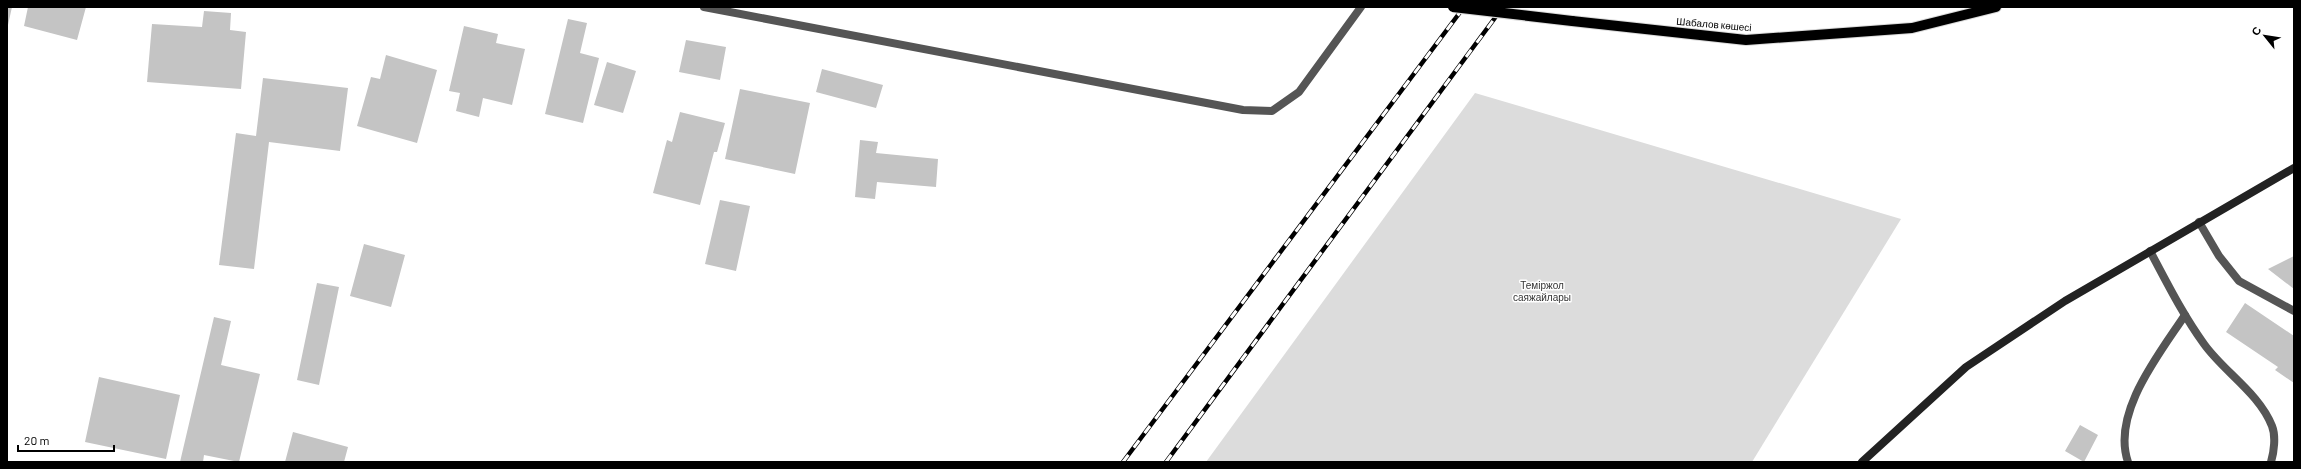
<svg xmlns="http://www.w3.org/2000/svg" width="2301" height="469" viewBox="0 0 2301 469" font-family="Barlow,sans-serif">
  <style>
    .green { fill: #dcdcdc }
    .building { fill: #c4c4c4 }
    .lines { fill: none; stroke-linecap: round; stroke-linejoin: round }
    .primary-casing { stroke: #dbdbdb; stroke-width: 12 }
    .service { stroke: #555; stroke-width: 8 }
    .minor { stroke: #555; stroke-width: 8 }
    .secondary { stroke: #222; stroke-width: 8 }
    .primary { stroke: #000; stroke-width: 10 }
    .rail-casing { stroke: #000; stroke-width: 4.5 }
    .rail { stroke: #fff; stroke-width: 3; stroke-dasharray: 9; stroke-linecap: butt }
    .primary-bridge-casing { stroke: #dbdbdb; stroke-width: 12; stroke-linecap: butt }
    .primary-bridge { stroke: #000; stroke-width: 10 }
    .labels { text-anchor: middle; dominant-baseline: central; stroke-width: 3; stroke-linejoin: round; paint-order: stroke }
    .street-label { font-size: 10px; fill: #000; stroke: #fff }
    .park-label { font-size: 10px; fill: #333; stroke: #fff }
  </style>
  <rect width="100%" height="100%" fill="#fff"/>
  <path class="green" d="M1475,93L1901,219L1752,462H1206Z"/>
  <path class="building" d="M7,7H12L8,25H7Z
    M28,7H86L77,40L24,26Z
    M204,11L231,13L230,30L246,32L241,89L147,82L152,24L202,27Z
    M568,19L587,23L580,53L599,58L583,123L545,114Z
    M464,26L498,34L496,43L525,49L512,105L483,98L479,117L456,111L460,93L449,91Z
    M686,40L726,47L720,80L679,72Z
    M386,55L437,70L417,143L357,126L371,77L380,79Z
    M607,62L636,71L623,113L594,105Z
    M822,69L883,85L876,108L816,92Z
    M263,78L348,88L340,151L269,142L254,269L219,265L236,133L256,136Z
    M740,89L810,103L795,174L725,159Z
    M680,112L725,123L717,152H714L700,205L653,193L667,140L672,142Z
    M860,140L878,142L876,153L938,159L936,187L877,182L875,199L855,197Z
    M720,200L750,206L736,271L705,264Z
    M364,244L405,255L391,307L350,296Z
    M2294,256V289L2268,269Z
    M317,283L339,287L319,385L297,380Z
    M2245,303L2294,336V383L2275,370L2278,367L2226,332Z
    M214,317L231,321L221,365L260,374L239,462L204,455L203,462H180Z
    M99,377L180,395L166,459L85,442Z
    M2080,425L2098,435L2084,462L2065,451Z
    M293,432L348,447L344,462H285Z"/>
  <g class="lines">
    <defs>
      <path id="primary" d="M1572,21L1746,40L1912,28L1996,7"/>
    </defs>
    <use href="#primary" class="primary-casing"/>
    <path class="service" d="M2199,222L2219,256L2239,281L2294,311
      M2128,462C2111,413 2160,353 2185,315"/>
    <path class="minor" d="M704,7L1243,110L1272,111L1299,92L1361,7
      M2150,251C2167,283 2183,315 2204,344C2224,372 2259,393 2272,426C2276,436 2274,452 2271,462"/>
    <path class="secondary" d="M1862,462L1966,367L2065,301L2294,168"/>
    <use href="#primary" class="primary"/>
    <defs>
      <path id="rail" d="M1123,462L1464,7
        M1166,462L1503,7"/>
    </defs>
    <use href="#rail" class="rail-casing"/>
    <use href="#rail" class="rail"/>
    <defs>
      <path id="primary-bridge" d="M1453,7L1572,21"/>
    </defs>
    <use href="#primary-bridge" class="primary-bridge-casing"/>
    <use href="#primary-bridge" class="primary-bridge"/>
  </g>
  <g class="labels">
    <g class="street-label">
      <text transform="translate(1714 24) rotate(5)">Шабалов көшесі</text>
    </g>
    <g class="park-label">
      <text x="1542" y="285">Теміржол<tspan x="1542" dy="12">саяжайлары</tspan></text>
    </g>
  </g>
  <rect width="2301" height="469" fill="none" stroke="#000000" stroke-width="16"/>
  <g transform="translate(2265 36) rotate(300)" stroke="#ffffff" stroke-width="3" paint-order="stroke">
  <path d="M0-3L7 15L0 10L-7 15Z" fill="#000000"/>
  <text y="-6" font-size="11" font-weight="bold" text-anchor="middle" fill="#000000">С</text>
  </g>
  <path d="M18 445v6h96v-6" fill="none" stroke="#000000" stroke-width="2"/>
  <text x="24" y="445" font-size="12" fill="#000000" stroke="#ffffff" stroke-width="3" paint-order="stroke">20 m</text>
</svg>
